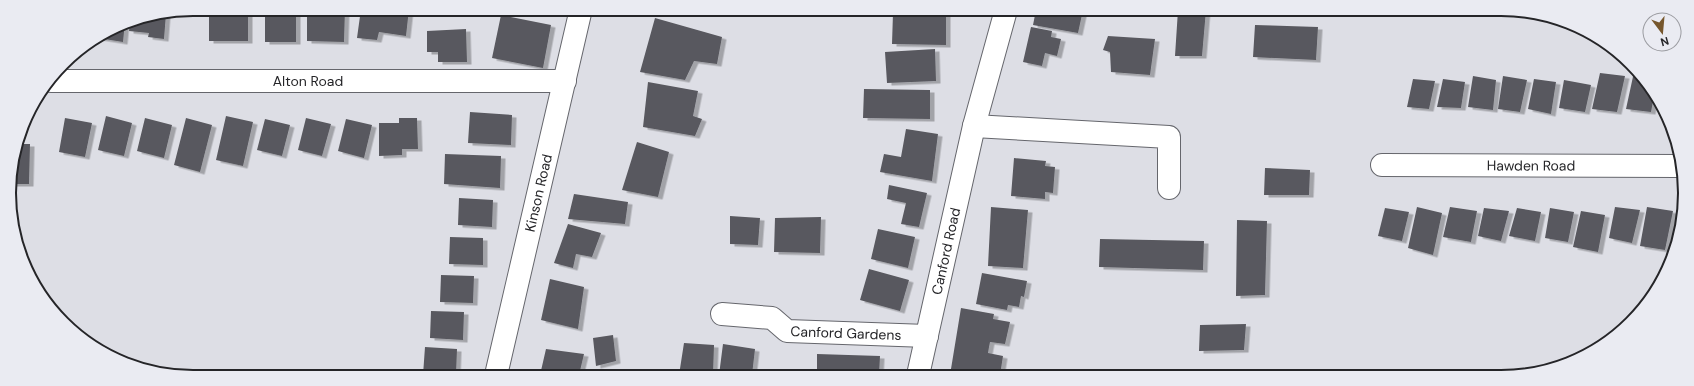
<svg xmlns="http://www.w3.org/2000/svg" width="1694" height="386" viewBox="0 0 1694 386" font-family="'DM Sans',sans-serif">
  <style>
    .building { fill: #58585e; filter: url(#shadow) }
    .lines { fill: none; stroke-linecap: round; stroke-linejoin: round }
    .minor-casing { stroke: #65666c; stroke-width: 24 }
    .minor { stroke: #fff; stroke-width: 22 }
    .labels { text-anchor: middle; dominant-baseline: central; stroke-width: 4; stroke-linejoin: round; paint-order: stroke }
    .street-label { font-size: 14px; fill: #252528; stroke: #eaebf2 }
    .rim { fill: none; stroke: #252528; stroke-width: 2 }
  </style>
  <defs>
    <filter id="shadow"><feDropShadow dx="4.5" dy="2.5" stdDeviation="0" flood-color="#0004"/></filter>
  </defs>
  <rect width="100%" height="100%" fill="#dddee5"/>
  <path class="building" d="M209,9H242V11H248V41H209Z
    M265,9H296V42H265Z
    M307,9H345L344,42L307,41Z
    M361,9H409L406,36L379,32L377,40L357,38Z
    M1036,10H1083L1078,33L1033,25Z
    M1178,10H1206L1202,56H1175Z
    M893,13L946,14V45L892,44Z
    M166,14L164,39L148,37L149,33L129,31L130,21Z
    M501,15L551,25L543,68L492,58Z
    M655,18L722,37L717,64L694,61L685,80L640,72Z
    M125,22L123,42L98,38L123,23Z
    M1255,25L1318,27L1316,60L1253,57Z
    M1031,27L1052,31L1051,37L1061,39L1057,56L1045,53L1042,66L1023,62Z
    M466,29L467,62H438V52H427V31Z
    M1108,36L1155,39L1150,75L1111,72L1110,52L1103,50Z
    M935,49L936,81L887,83L885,52Z
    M1634,72L1638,73L1647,81L1654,96L1651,112L1626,109Z
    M1600,73L1625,76L1617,112L1592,109Z
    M1473,76L1496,80L1493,110L1468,107Z
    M1503,76L1527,80L1520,112L1498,109Z
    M1413,79L1435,81L1429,109L1407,107Z
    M1443,79L1465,82L1461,108L1437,107Z
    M1534,79L1556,82L1551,114L1528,109Z
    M1564,80L1591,85L1585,112L1559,108Z
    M648,82L698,91L693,116L702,119L695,136L643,127Z
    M864,89L930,90V119L863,118Z
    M470,112L512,115L511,145L468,143Z
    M106,116L132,123L124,156L98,150Z
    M226,116L253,122L243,166L216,160Z
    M65,118L92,123L85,157L59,152Z
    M145,118L172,125L164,158L137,151Z
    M186,118L212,125L200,172L174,165Z
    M306,118L331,124L322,156L298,150Z
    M399,118H417L418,149H402V155L379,156V123H399Z
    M265,119L290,125L282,156L257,150Z
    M346,119L372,125L364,158L338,151Z
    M906,129L938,134L932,181L880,172L884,154L901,157Z
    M637,142L669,152L658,197L622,190Z
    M19,144H30L29,184H10Z
    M445,154L501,156L500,188L444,184Z
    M1014,158L1046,161L1045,166L1055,167L1053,193L1045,192V199L1011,196Z
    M1265,168L1310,170L1309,195H1264Z
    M889,185L927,193L919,227L901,224L906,203L887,199Z
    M574,194L628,202L625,224L568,219Z
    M459,198L493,200L492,227L458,225Z
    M991,207L1028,210L1023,268L988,266Z
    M1417,207L1442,213L1433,255L1408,248Z
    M1450,207L1477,211L1471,242L1443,237Z
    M1615,207L1640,210L1632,243L1609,238Z
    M1647,207L1673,211L1665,250L1640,246Z
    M1680,207L1683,208V217L1676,242Z
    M1385,208L1409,212L1402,241L1378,236Z
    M1484,208L1509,211L1501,241L1478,236Z
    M1517,208L1541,212L1535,241L1509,236Z
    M1550,208L1574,212L1568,242L1545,238Z
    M1581,211L1605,215L1598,252L1573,247Z
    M730,216L760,218L758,245L730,244Z
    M821,217L820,253L774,252L775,218Z
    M1237,220L1267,221L1265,295L1236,296Z
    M568,224L601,233L592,257L576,254L573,268L554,263Z
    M878,229L915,237L908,268L871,259Z
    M450,237L483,238V265L449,264Z
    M1100,239L1204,241L1203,270L1099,267Z
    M869,269L909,280L900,311L860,300Z
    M982,273L1027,281L1024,297L1021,296L1019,307L1008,305L1007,310L976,304Z
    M441,275L474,276L473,303L440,302Z
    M550,279L584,287L578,329L541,320Z
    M961,308L994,314L993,319L1010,322L1005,344L990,342L989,347L988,353L1003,356L1000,375L986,372L985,375H950Z
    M431,311L464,312L463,340L430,338Z
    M1246,324L1244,350L1199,351L1200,325Z
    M613,335L616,361L596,366L593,338Z
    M684,343L714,345L713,375H679Z
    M723,344L755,349L752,375H719Z
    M425,347L457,349L456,375H423Z
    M546,349L584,354L579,375H540Z
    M817,354L880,356L879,375H817Z"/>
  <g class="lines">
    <defs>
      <g id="minor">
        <path id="s1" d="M51,81H565"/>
        <path d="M974,126L1169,137V188"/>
        <path id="s2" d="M1382,165L1680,166"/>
        <path id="s3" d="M722,314L772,318L787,331L927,336"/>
        <path id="s4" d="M496,375L581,9"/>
        <path id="s5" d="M918,375L974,126L1006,10"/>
      </g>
    </defs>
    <use href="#minor" class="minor-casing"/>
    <use href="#minor" class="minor"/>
  </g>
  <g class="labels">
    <g class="street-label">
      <text stroke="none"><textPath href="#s1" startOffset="257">Alton Road</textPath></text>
      <text stroke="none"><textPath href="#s2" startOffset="149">Hawden Road</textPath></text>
      <text stroke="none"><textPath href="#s4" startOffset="187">Kinson Road</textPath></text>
      <text stroke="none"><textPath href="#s5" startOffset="127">Canford Road</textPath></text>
      <text stroke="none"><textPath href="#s3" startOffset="129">Canford Gardens</textPath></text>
    </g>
  </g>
  <path d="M0 0H1694V386H0ZM193 16H1501A177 177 0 0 1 1678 193V193A177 177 0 0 1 1501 370H193A177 177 0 0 1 16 193V193A177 177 0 0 1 193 16Z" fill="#eaebf2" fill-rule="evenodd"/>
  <path class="rim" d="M193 16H1501A177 177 0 0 1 1678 193V193A177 177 0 0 1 1501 370H193A177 177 0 0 1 16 193V193A177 177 0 0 1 193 16Z"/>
  <g transform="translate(1662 32) rotate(164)"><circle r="19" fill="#eaebf2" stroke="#9b9ca1"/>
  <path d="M0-3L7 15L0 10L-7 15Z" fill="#76562c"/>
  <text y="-6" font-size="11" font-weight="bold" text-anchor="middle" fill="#252528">N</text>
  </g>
</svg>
